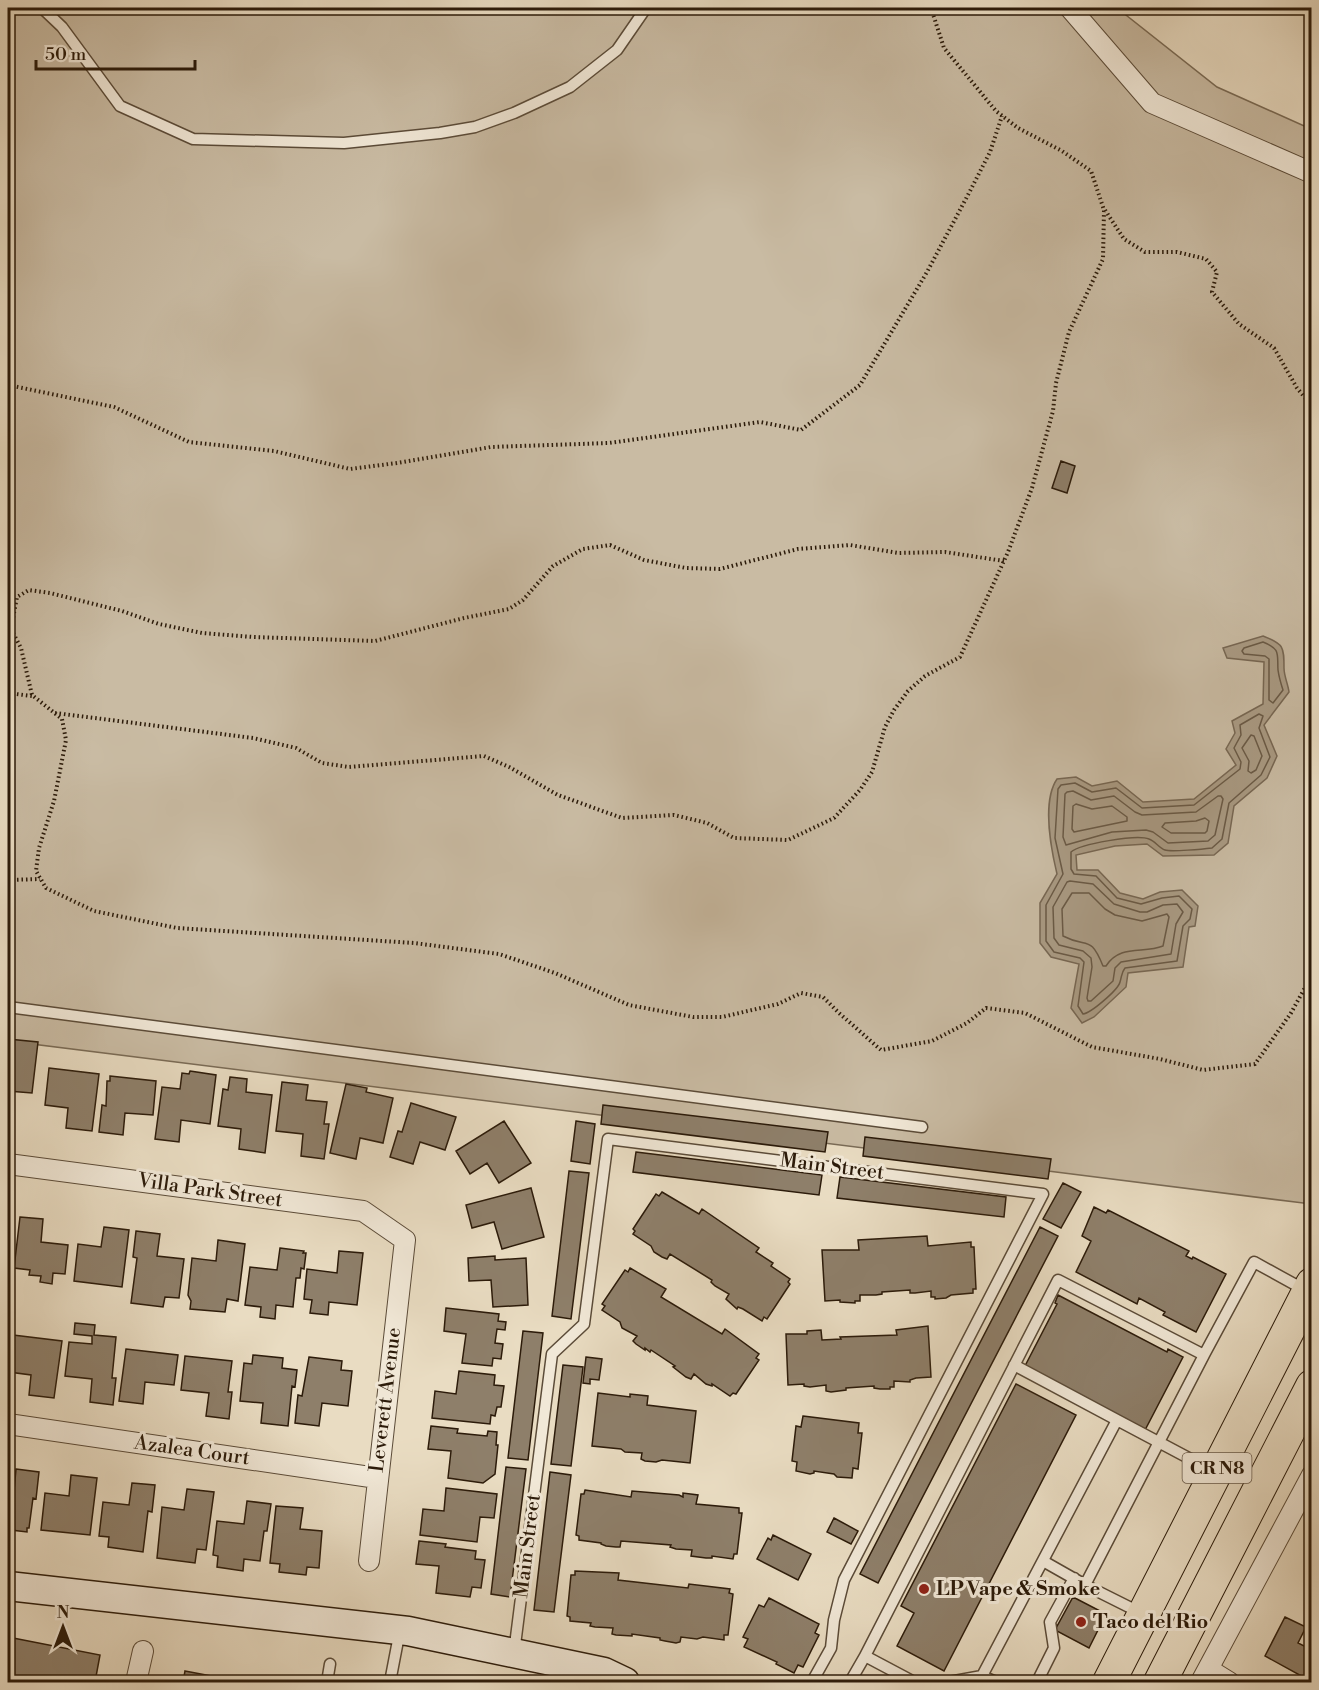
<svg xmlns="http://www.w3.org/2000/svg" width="1319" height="1690" viewBox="0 0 1319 1690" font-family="'Libre Bodoni',serif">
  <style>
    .green { fill: #c9bba3; stroke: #7a6b56; stroke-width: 1.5 }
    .water { fill: #a99a83; stroke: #776753; stroke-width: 1.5 }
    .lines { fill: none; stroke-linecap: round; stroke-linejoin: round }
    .shore { stroke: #6a5a46; stroke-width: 1.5 }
    .building { fill: #8e7f6a; stroke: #2c1b0a; stroke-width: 1.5 }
    .lane-casing { stroke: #5b4b38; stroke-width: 13 }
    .street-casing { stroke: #5b4b38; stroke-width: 22 }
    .secondary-casing { stroke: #2c1b0a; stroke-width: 31 }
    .primary-casing { stroke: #2c1b0a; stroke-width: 34 }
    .path { stroke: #2c1b0a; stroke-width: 4; stroke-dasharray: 1.5 3; stroke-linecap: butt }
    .lane { stroke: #f1e8d7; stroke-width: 10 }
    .street { stroke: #f1e8d7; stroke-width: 20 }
    .secondary { stroke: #f1e8d7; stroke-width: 28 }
    .primary { stroke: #e9dcc2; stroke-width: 32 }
    .poi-dot { fill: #8f2418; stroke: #f1e8d7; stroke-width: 2 }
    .labels { text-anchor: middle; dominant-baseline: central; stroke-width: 6; stroke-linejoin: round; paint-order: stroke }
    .shield { fill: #f1e8d7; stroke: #675848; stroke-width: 1.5 }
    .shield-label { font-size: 18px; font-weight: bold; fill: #2c1b0a }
    .street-label { font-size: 20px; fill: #2c1b0a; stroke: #f1e8d7 }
    .poi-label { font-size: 20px; font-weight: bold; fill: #2c1b0a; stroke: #f1e8d7; text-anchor: start }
  </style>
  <rect width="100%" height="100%" fill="#e9dcc2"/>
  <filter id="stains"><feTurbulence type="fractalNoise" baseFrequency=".00333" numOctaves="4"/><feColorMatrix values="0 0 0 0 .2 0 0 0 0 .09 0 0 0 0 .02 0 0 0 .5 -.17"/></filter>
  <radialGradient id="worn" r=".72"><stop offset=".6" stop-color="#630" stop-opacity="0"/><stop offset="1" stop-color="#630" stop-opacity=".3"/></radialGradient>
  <path class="green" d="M8,8H1117L1217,87L1311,129V1204L8,1041Z"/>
  <path class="water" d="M1263,636C1284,644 1284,647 1284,668C1284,676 1288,684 1289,692L1264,725L1277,756L1267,778L1234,806L1228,843L1214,855L1163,856L1147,844L1115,846L1076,855L1077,870H1098L1120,893L1143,899L1160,892L1182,890L1198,906L1195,926L1189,927L1183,967L1128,973L1126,987L1094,1017L1082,1023L1071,1008L1079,964L1051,957L1040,943V903L1057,874C1051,849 1042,801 1057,779L1076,777L1092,786L1117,781L1143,802L1194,799L1236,765L1226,749L1235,733L1232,721L1263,704L1264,662L1227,658L1223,648Z"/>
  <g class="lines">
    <path class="shore" d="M1263,642C1281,649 1277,654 1278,670C1279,677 1281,684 1283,690L1273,703L1269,700V659L1265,656L1244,654L1242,651L1244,648Z
      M1259,714L1263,716L1259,728L1270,757L1261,775L1229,803L1222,839L1212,848C1204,849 1171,852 1165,850C1159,848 1155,841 1149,839C1137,834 1080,844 1071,852V869L1074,874L1096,876L1117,898L1141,904L1162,898L1179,896L1192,909L1190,919L1183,926L1177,961L1125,968C1121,973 1122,976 1120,982C1118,990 1091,1013 1083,1014L1078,1006L1084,962L1080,958L1054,952L1046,941V905L1063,874L1055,838L1058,789L1061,785L1075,783L1092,792L1116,788L1142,808L1194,805L1240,769L1241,762L1234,748L1241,735L1240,725Z
      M1251,735L1254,736L1262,756L1256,770L1251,773L1248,771L1249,761L1242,748Z
      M1073,791L1091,800L1114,796L1135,812L1142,815L1196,812L1218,796H1221L1223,799L1215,835L1208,841L1168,843L1153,832L1146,830L1112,832L1066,845L1063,837L1065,794L1067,792Z
      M1076,804L1092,809L1112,806L1127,817V821L1074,832L1072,829L1073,806Z
      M1205,818L1209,821L1207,831L1205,833H1171L1162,827L1165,823L1196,821Z
      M1070,881L1093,884L1114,904L1140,912H1147L1163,905L1177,904L1183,912L1176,924L1171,954L1121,962L1115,968L1113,981L1091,1001H1088L1087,998L1092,967L1091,958L1083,951L1059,945L1054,938L1053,907L1067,882Z
      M1072,893H1089L1105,909L1115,915L1142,921L1167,914L1169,917L1163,946C1143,954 1120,944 1106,966H1103C1090,934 1088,949 1063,936L1062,909Z"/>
  </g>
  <path class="building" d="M1061,461L1075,466L1067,493L1052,488Z
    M8,1039L38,1042L32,1093L8,1091Z
    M49,1068L99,1074L92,1131L66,1128L68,1108L45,1105Z
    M190,1071L216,1075L210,1124L181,1120L179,1142L155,1139L162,1087L180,1089L182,1073L189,1074Z
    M110,1076L156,1081L153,1115L125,1113L123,1135L99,1132L102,1105L106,1106L107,1081H110Z
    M230,1077L247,1079L246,1092L272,1095L265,1153L239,1149L241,1129L218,1126L223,1089L228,1090Z
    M282,1082L308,1085L306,1100L327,1102L324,1124H329L324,1159L301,1156L303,1134L276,1131Z
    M346,1084L367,1088L366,1092L393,1098L383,1143L360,1138L356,1159L330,1153Z
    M411,1103L456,1117L445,1150L420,1142L413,1164L390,1157L398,1131L402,1132Z
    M603,1105L828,1132L825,1152L601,1124Z
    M504,1121L531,1163L499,1183L487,1163L470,1174L456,1151Z
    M576,1121L595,1124L590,1164L571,1161Z
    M865,1137L1051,1159L1048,1179L863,1156Z
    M636,1152L822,1175L819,1195L633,1172Z
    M569,1171L589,1173L571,1319L552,1316Z
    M840,1177L1006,1197L1004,1217L837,1198Z
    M1063,1183L1081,1192L1061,1228L1043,1219Z
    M531,1188L544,1237L502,1249L494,1222L472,1228L466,1205Z
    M662,1192L699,1214L702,1209L759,1248L756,1252L773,1263L771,1266L790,1279L788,1282L790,1284L767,1319L764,1317L762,1321L743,1309L738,1307L737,1309L726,1299L729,1294L715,1286L711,1282L712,1280L670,1254L667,1259L662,1257L654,1252L651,1246L633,1234L635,1231L633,1229L656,1194L659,1196Z
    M1094,1207L1106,1213L1108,1210L1189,1251L1186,1256L1192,1259L1193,1257L1226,1274L1196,1332L1163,1315L1165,1312L1139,1298L1137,1304L1076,1272L1091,1241L1082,1236Z
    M20,1217L43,1219L41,1242L68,1245L65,1274L53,1273L52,1284L40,1282L41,1276L29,1275L30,1270L14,1268Z
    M104,1227L129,1230L122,1287L74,1281L78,1244L101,1247Z
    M1040,1227L1058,1236L878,1583L860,1574Z
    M136,1231L160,1234L157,1256L184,1259L179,1298L165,1297L163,1307L131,1303L137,1258L133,1257Z
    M8,1232L12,1233L8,1267Z
    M927,1236L928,1246L971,1242V1247H974L976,1289H973V1293L951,1295L946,1298L935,1299V1297H931V1291L915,1293H910V1290L882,1292V1294L876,1295H860V1301H855V1303L840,1302V1300L825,1301L822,1250H859L858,1240Z
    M218,1240L245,1244L238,1301L227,1299L225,1312L190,1309L191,1301L188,1295L192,1258L216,1261Z
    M280,1248L304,1251L303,1253H306L304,1269L301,1268L300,1278H296L293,1307L276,1305L275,1319L260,1317L261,1307L245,1305L250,1267L277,1270Z
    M339,1251L363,1253L357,1305L329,1302L328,1315L310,1313L312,1300L304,1299L307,1269L337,1273Z
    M495,1256V1260L526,1258L528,1305L493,1307L491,1280L469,1281L468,1258Z
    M630,1268L666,1289L661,1297L722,1334L725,1329L759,1354L756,1358L759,1360L736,1394L733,1393L730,1396L712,1384V1386L706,1384L694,1374L691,1379L686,1377L673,1367L675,1366L651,1350L650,1352L645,1348V1350L636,1344L633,1341L637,1336L622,1328L620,1322L602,1310L605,1306L602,1304L625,1270L628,1272Z
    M1058,1295L1167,1352L1168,1349L1183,1357L1144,1432L1025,1366L1057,1304L1055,1303Z
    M446,1308L499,1314L498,1321L506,1322L505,1330L497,1329L495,1343L503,1344L501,1359L493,1358L492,1366L462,1363L466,1334L444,1331Z
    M75,1323L95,1325L94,1335L116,1337L112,1378H116L113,1405L90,1402L92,1379L65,1376L69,1342L92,1344V1336L74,1334Z
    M928,1326L931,1377L916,1378L910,1380V1382L894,1381V1387H890V1389H880L874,1388V1386L846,1388V1390L831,1392L826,1391V1385L810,1387L804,1386V1384L788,1385L786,1334H807V1331L821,1330L822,1340L841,1339L840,1337L897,1335L896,1330Z
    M523,1331L543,1333L528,1460L508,1458Z
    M13,1335L62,1341L54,1398L29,1395L31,1375L9,1372Z
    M126,1349L178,1355L174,1385L145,1382L143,1404L119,1401Z
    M253,1355L283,1358L282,1368L297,1370L295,1387L292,1386L288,1426L261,1423L263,1403L240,1401L244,1363L252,1364Z
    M185,1356L232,1361L228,1392H232L229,1419L206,1416L209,1393L181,1390Z
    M309,1357L342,1361L341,1370L352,1371L348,1406L322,1403L319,1426L295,1423L298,1395L302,1396Z
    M586,1357L602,1359L599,1380L590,1379V1384L583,1383Z
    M563,1365L583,1367L571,1466L551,1464Z
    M459,1371L495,1375L494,1385L504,1386L501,1407H497L495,1416L491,1415L490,1424L432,1418L435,1391L456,1394Z
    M1016,1384L1076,1415L944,1671L897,1646L914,1613L901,1606Z
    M598,1393L630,1397V1394L648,1396L647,1405L696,1411L690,1463L662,1460L656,1462L645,1461L641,1459L642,1453L625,1452L621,1449L592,1446Z
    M803,1416L859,1423L858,1433H862L858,1469L853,1468L852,1478L837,1477L834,1474L814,1471V1473L810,1474L796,1471L797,1462L792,1461L796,1426L801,1427Z
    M431,1426L458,1429L457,1433L487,1436L488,1431L497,1432L496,1445H498L495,1474L483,1483L448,1478L451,1451L428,1449Z
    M506,1467L526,1469L510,1597L491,1594Z
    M16,1469L39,1472L36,1499L33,1498L29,1528H27V1532L11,1530L12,1526L8,1525V1490L14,1491Z
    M550,1472L571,1475L554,1612L534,1610Z
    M71,1475L97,1478L90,1535L41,1530L45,1493L69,1496Z
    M132,1483L155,1485L152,1512L148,1511L143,1552L108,1547L109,1537L99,1536L103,1502L129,1505Z
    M446,1488L497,1494L494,1518L480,1517L477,1542L420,1535L423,1509L444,1511Z
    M187,1489L214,1492L206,1550L197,1549L195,1563L157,1558L162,1507L184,1510Z
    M585,1490L631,1497L632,1491L679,1495L683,1497V1493L698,1495L696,1504L739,1508V1513H742L737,1554H734L733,1559L712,1556V1558H706L691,1556L692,1550L676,1549L670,1547L671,1545L621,1541L620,1547H616L606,1546L601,1544V1543L579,1540V1536L576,1535L581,1494H584Z
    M247,1501L271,1504L267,1531H264L260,1561L244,1559L243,1571L217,1567L218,1556L213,1555L217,1521L244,1524Z
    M276,1506L303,1508L300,1529L322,1531L319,1568L307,1567L306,1575L279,1572L280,1564L270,1563Z
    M834,1518L858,1531L851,1544L827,1532Z
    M773,1535L811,1554L798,1580L757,1559L768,1538L771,1540Z
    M419,1541L446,1544L445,1547L476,1551L475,1559L485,1560L481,1588L472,1587L470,1597L436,1593L439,1566L416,1564Z
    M575,1571L619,1573L618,1580L688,1588L689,1584L730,1589L729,1593L733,1594L728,1635H724V1640L703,1637L697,1639L681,1637L680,1642L676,1643L665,1641L660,1640V1638L632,1634V1636L616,1635L612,1634L613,1628L595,1627L590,1626L591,1623L570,1621V1617L567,1616L571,1575H575Z
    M1073,1597L1106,1614L1089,1648L1055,1630Z
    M769,1598L819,1624L815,1633L819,1635L803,1667L798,1665L794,1673L776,1664L777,1662L744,1647L748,1639L743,1637L759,1605L764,1607Z
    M1285,1617L1306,1627L1298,1643L1312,1650V1667L1305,1678L1265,1656Z
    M8,1637L100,1655L95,1682H34L8,1677Z
    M185,1671L243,1682H183Z
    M358,1676L378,1680L377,1682H356Z"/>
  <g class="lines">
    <defs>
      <path id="lane" d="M42,8L62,27L120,106L193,139L344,143L440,133L475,127L514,113L570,87L617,50L646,8
        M8,1007L922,1127
        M1117,1420L1215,1472
        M1043,1561L1080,1582
        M1141,1613L1085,1585L1204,1355
        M514,1653L552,1354L584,1324L608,1139L1043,1194L844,1580L834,1620L831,1648L812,1682
        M865,1656L1058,1280L1204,1355L1254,1262L1305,1290
        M982,1676L1117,1420L1014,1365
        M327,1682L330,1664
        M390,1682L400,1630
        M850,1682L865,1656L914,1682
        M949,1682L982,1676L996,1682
        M1037,1682L1054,1648L1050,1622L1074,1578"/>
      <path id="street" d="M1070,8L1152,103L1312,173
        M8,1164L363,1211L405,1240L369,1561
        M8,1424L377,1478
        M1208,1669L1229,1682
        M136,1682L143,1651
        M1201,1682L1312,1475"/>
      <path id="secondary" d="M8,1586L408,1631L604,1672L625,1682"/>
      <path id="primary" d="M1109,1682L1312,1284
        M1160,1682L1312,1386"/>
    </defs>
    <use href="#lane" class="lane-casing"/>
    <use href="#street" class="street-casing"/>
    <use href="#secondary" class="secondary-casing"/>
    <use href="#primary" class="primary-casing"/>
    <path class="path" d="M1105,210L1124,239L1145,252H1177L1206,259L1217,272L1212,292L1239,324L1274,348L1297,388L1312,406
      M8,385L114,407L189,442L274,451L350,469L397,463L491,447L609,443L760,422L801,430L860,385L927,272L969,193L990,152L1002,116
      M1004,561L945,552L898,553L850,545L798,549L720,569L686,568L644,560L610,545L583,549L553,566L523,600L509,609L464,618L375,641L253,637L202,633L159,624L122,611L50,593L29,590L17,597L11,629L21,648L32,695L62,719L66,740L54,801L39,848L36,871L46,888L94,911L177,928L414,943L499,954L555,973L629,1005L693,1017H722L778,1004L801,993L823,997L839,1013L881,1050L932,1041L967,1023L986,1008L1025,1013L1092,1047L1160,1059L1203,1070L1255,1064L1291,1013L1312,975
      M8,693L32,696
      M55,713L253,738L296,748L322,763L349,767L484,756L509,767L558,795L622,818L674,815L707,823L734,838L788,840L834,818L860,790L872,772L885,727L894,710L908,691L925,676L960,657L1008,552L1032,488L1053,411L1056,383L1069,332L1103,259L1104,210L1091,171L1062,151L1018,128L996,111L944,48L931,8
      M8,880L40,879"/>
    <use href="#lane" class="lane"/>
    <use href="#street" class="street"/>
    <use href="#secondary" class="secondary"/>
    <use href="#primary" class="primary"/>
  </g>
  <g class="poi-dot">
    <circle cx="924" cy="1589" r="6"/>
    <circle cx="1081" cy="1622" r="6"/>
  </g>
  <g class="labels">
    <rect class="shield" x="1182.5" y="1453" width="69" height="30" rx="4.5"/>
    <g class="shield-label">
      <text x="1217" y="1468">CR N8</text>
    </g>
    <g class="street-label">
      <text transform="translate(832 1167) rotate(7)">Main Street</text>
      <text transform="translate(210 1191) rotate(8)">Villa Park Street</text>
      <text transform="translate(386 1400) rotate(-83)">Leverett Avenue</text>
      <text transform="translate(192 1451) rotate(8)">Azalea Court</text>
      <text transform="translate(528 1546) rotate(-83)">Main Street</text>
    </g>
    <g class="poi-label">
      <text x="936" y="1589">LP Vape &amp; Smoke</text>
      <text x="1093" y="1622">Taco del Rio</text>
    </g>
  </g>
  <rect width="1319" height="1690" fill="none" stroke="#e9dcc2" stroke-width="30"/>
  <rect x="9" y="9" width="1301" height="1672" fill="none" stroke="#2c1b0a" stroke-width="3"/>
  <rect x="15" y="15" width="1289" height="1660" fill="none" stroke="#2c1b0a" stroke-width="1.5"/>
  <g transform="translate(63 1627)" stroke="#f1e8d7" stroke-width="4.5" paint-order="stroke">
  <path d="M0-4.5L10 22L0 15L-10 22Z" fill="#2c1b0a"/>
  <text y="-9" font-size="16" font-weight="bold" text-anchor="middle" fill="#2c1b0a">N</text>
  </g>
  <path d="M36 60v9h159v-9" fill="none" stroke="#2c1b0a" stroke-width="3"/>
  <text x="45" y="60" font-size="18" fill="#2c1b0a" stroke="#f1e8d7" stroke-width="4.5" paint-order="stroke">50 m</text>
  <rect width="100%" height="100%" filter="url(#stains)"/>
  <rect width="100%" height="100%" fill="url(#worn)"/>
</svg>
